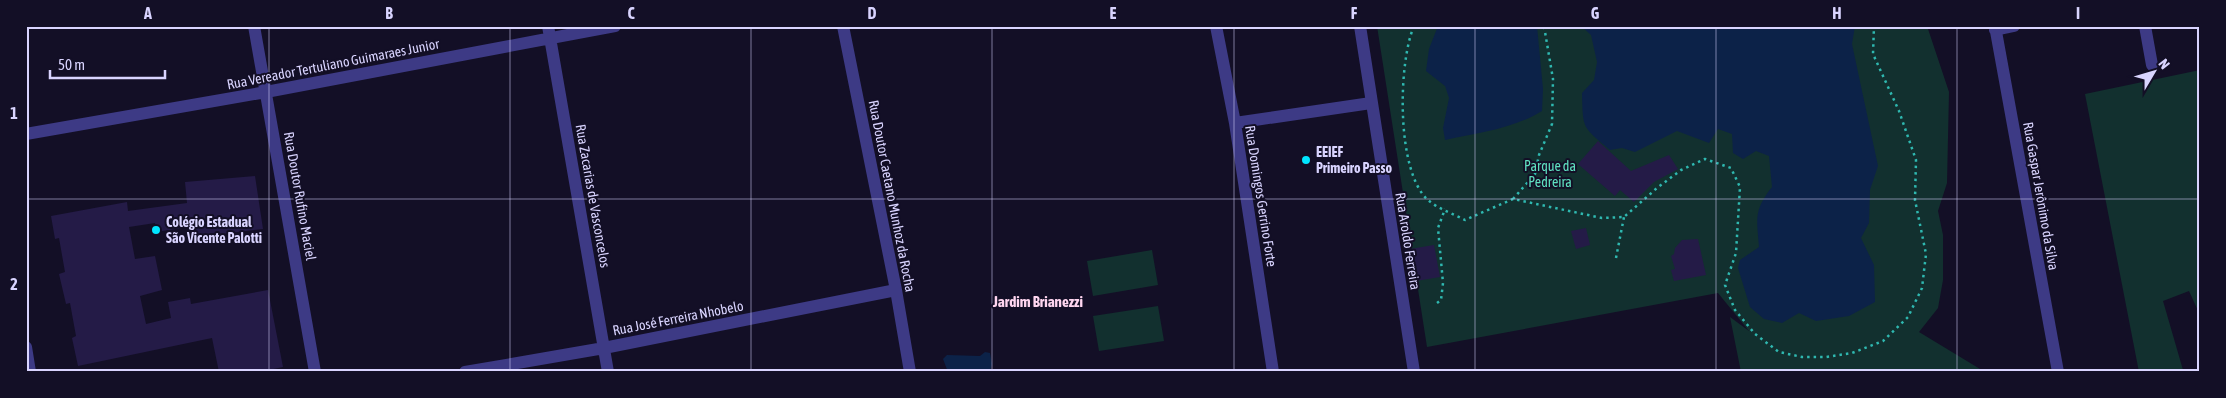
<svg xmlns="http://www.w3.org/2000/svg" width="2226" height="398" viewBox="0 0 2226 398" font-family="'Asap Condensed',sans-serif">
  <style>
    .green { fill: #12302f }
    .water { fill: #0c2248 }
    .building { fill: #241b47 }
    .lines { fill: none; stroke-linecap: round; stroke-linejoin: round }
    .path { stroke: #2fb8b0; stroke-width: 2.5; stroke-dasharray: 2.5 4; stroke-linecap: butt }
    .minor { stroke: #3d3a85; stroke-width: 12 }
    .grid { fill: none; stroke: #d9d4ff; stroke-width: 1; stroke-opacity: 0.55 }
    .poi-dot { fill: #00e5ff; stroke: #130f26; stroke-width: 2 }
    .labels { text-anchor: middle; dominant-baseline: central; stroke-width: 4; stroke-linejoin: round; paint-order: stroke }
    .street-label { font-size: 14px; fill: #d9d4ff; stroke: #130f26 }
    .poi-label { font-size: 14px; font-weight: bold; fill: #d9d4ff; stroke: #130f26; text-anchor: start }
    .park-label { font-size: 14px; fill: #5fe0c0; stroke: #130f26 }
    .neighbourhood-label { font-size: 15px; font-weight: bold; fill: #ffd6f0; stroke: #130f26 }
    .neatline { fill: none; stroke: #d9d4ff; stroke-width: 2 }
    .grid-label { font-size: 16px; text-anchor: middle; font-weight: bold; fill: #d9d4ff }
  </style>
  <rect width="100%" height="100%" fill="#130f26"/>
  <path class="green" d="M1377,26H1927L1949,92L1947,183L1938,211L1943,235V280L1938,308L1919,332L1985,372H1741L1730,317L1749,331L1718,293L1427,347Z
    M2200,70V315L2189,291L2163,301L2183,370L2139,372L2085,94Z
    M1152,250L1158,285L1093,296L1087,261Z
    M1158,306L1164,341L1099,351L1093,316Z"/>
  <path class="water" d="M1438,26H1537L1543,89L1542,111C1513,129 1478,133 1445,140L1443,128L1449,98L1445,86L1426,71L1429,49Z
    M1581,26H1855L1852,44L1878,166L1870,190L1869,223L1861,238L1874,265L1875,302L1849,316L1816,321L1799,313L1782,323L1764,319L1750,307L1738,268L1740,260L1759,247C1757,219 1753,211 1772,187L1769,156L1756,151L1743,159L1733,153L1732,134L1718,129L1709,143L1677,131L1635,152L1622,148L1610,150C1582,126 1583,130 1582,93L1594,80L1597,62L1591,35Z
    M985,352L990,353L992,364L990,372H948L943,359L947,355L980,356Z"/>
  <path class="building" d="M1598,141L1631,171L1669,155L1678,169L1654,182L1634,202L1620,190L1615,196L1578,164Z
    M255,176L263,229L190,238L189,227L156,232L155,223L129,227L135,259L155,256L162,290L140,296L146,324L171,318L168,302L190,298L191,304L268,290L283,367L259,372H219L212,338L78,366L72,338L76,336L70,303L66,304L59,274L65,272L59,238L55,239L51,216L127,202L128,211L187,203L185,182Z
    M1586,228L1590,245L1576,249L1571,231Z
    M1698,239L1706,275L1674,281L1671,270L1675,269L1671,256L1674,254L1675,248L1682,240Z
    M1434,245L1440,277L1416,281L1410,249Z"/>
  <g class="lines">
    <path class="path" d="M1414,26C1398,63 1396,172 1428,200C1438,209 1454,214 1465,220L1513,199L1602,218L1624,217L1657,188L1681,170L1705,159L1731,168L1740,187L1736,253L1725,285L1735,310L1755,334L1779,352L1802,357H1826L1852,353L1883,341L1908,317L1922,288L1926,254L1915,200L1916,160L1899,111L1873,54L1874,26
      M1513,199L1535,174L1539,155L1552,124L1553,79L1544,26
      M1616,258L1624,217
      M1437,303L1441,300L1443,283L1438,228L1445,209"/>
    <path class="minor" d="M254,26L315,372
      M548,26L608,372
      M843,26L896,290L910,372
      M1216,26L1235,123L1273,372
      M1360,26L1414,372
      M1995,26L2058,372
      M2145,26L2152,65
      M1995,30L2014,26
      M1235,123L1371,103
      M26,134L266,92L615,26
      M26,347L30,372
      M465,372L604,348L896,290"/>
  </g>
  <path class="grid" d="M269,26V372M510,26V372M751,26V372M992,26V372M1234,26V372M1475,26V372M1716,26V372M1957,26V372M26,199H2200"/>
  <g class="poi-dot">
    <circle cx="1306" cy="160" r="5"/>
    <circle cx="156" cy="230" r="5"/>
  </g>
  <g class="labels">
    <g class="street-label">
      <text transform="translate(333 64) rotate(-11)">Rua Vereador Tertuliano Guimaraes Junior</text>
      <text transform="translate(300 196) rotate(80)">Rua Doutor Rufino Maciel</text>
      <text transform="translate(593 196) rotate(80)">Rua Zacarias de Vasconcelos</text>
      <text transform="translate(892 196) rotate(79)">Rua Doutor Caetano Munhoz da Rocha</text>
      <text transform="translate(1261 196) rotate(81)">Rua Domingos Gerrino Forte</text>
      <text transform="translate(2041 196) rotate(80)">Rua Gaspar Jerônimo da Silva</text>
      <text transform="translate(1408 241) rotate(81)">Rua Aroldo Ferreira</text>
      <text transform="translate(678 318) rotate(-11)">Rua José Ferreira Nhobelo</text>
    </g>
    <g class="poi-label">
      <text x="1316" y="152">EEIEF<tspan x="1316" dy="16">Primeiro Passo</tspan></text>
      <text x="166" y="222">Colégio Estadual<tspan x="166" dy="16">São Vicente Palotti</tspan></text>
    </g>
    <g class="park-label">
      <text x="1550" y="166">Parque da<tspan x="1550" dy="16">Pedreira</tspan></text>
    </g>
    <g class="neighbourhood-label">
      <text x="1038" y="301">Jardim Brianezzi</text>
    </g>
  </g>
  <rect width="2226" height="398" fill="none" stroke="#130f26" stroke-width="55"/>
  <g transform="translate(2154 72) rotate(52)" stroke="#130f26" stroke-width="4" paint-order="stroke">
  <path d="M0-4L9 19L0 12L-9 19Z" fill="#d9d4ff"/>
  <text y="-8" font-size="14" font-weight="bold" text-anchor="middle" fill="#d9d4ff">N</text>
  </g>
  <path d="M50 70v8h115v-8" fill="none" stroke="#d9d4ff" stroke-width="2.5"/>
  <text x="58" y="70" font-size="15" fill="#d9d4ff" stroke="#130f26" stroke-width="4" paint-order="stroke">50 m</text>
  <rect x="28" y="28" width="2170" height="342" class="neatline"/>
  <g class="grid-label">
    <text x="148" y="19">A</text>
    <text x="389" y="19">B</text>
    <text x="631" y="19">C</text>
    <text x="872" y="19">D</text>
    <text x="1113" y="19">E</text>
    <text x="1354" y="19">F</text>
    <text x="1595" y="19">G</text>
    <text x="1837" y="19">H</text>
    <text x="2078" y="19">I</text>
    <text x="14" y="119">1</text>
    <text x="14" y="290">2</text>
  </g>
</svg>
